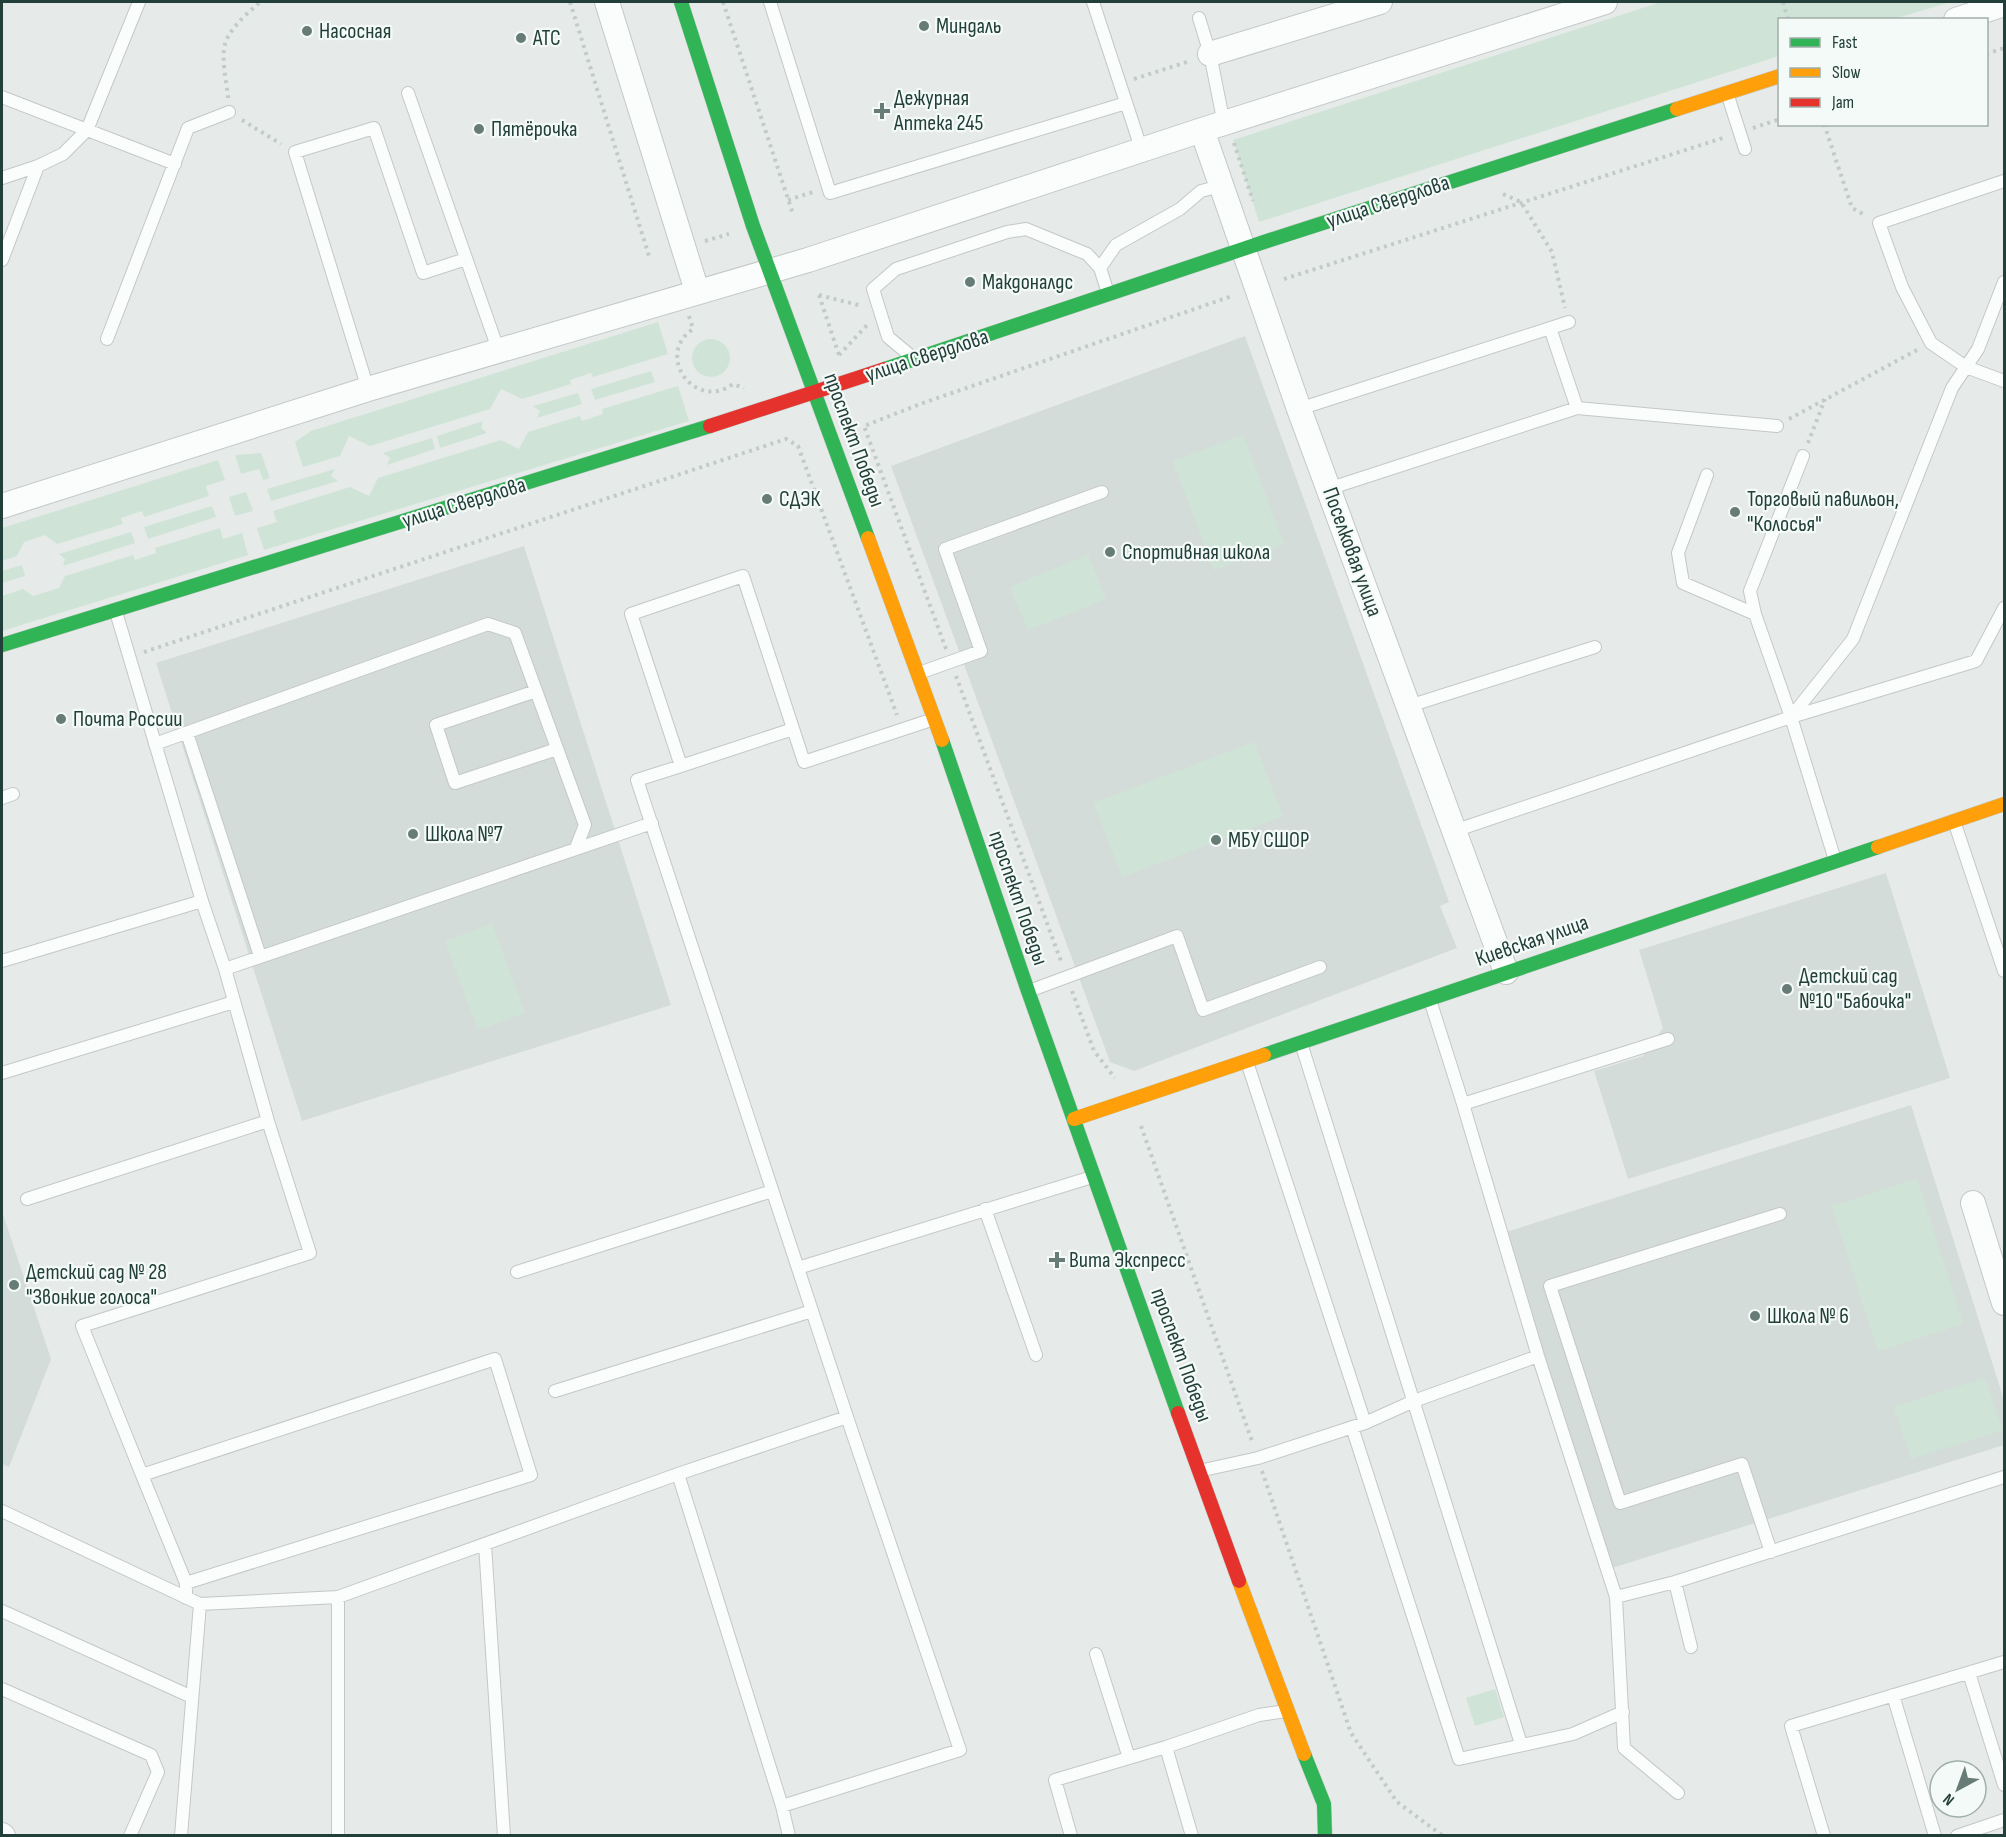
<svg xmlns="http://www.w3.org/2000/svg" width="2006" height="1837" viewBox="0 0 2006 1837" font-family="'Sofia Sans Condensed',sans-serif">
  <style>
    .built { fill: #d4dcd9 }
    .green { fill: #cfe4d7 }
    .lines { fill: none; stroke-linecap: round; stroke-linejoin: round }
    .lane-casing { stroke: #c3c8c6; stroke-width: 14 }
    .street-casing { stroke: #c3c8c6; stroke-width: 26 }
    .fast-casing { stroke: #c1c9c6; stroke-width: 15 }
    .slow-casing { stroke: #c1c9c6; stroke-width: 15 }
    .jam-casing { stroke: #c1c9c6; stroke-width: 15 }
    .path { stroke: #c2cbc9; stroke-width: 4; stroke-dasharray: 3 4.5; stroke-linecap: butt }
    .lane { stroke: #fbfcfc; stroke-width: 12 }
    .street { stroke: #fbfcfc; stroke-width: 24 }
    .fast { stroke: #30b455; stroke-width: 14 }
    .slow { stroke: #ff9f0a; stroke-width: 14 }
    .jam { stroke: #e5322d; stroke-width: 14 }
    .poi-dot { fill: #677b77; stroke: #f4faf7; stroke-width: 2 }
    .labels { text-anchor: middle; dominant-baseline: central; stroke-width: 4.5; stroke-linejoin: round; paint-order: stroke }
    .poi-label { font-size: 22px; fill: #233f39; stroke: #f4faf7; text-anchor: start }
    .street-label { font-size: 22px; fill: #233f39; stroke: #f4faf7 }
  </style>
  <rect width="100%" height="100%" fill="#e6ebe9"/>
  <path class="built" d="M1245,336L1449,902L1440,906L1457,948L1134,1071L1110,1062L891,466Z
    M524,546L671,1005L302,1121L156,663Z
    M1886,873L1950,1078L1628,1179L1594,1071L1643,1056L1663,1028L1639,950Z
    M1911,1105L2004,1400V1445L1612,1568L1506,1232Z
    M2,1211L51,1359L9,1467L2,1464Z"/>
  <path class="green" d="M1661,2H1951L1894,19L1780,20L1779,56L1259,222L1233,140Z
    M658,322L668,354L593,377L591,373L570,380L571,384L522,399L501,389L490,409L370,446L349,436L340,456L303,467L295,442L311,431Z
    M692 358a19 19 0 1 1 38 0a19 19 0 1 1-38 0Z
    M651,371L655,382L595,400L591,389Z
    M678,386L689,421L264,550L257,528L277,522L273,511L350,487L369,496L378,478L501,440L519,449L528,432L580,416L582,421L603,414L602,409Z
    M578,393L582,404L537,418L540,411L533,406Z
    M483,421L481,428L487,433L440,448L437,436Z
    M1243,435L1284,544L1214,570L1173,461Z
    M432,438L435,449L387,465L390,458L383,453Z
    M261,453L270,478L263,480L259,469L241,474L235,455Z
    M218,460L225,480L206,486L209,496L144,517L142,511L121,518L123,524L57,544L45,535L24,542L17,556L2,561V528Z
    M335,469L331,476L338,481L271,501L267,489Z
    M246,492L253,511L235,516L229,497Z
    M212,506L216,517L148,539L144,527Z
    M220,528L223,539L242,533L248,555L2,631V596L23,589L33,596L59,588L65,576L133,555L135,560L156,553L155,548Z
    M131,532L135,543L63,566L65,559L59,554Z
    M1088,555L1106,599L1028,630L1010,587Z
    M22,565L25,576L2,583V571Z
    M1254,742L1283,816L1122,877L1094,803Z
    M492,924L525,1013L478,1030L445,941Z
    M1917,1179L1963,1324L1878,1351L1832,1206Z
    M1985,1378L2002,1430L1911,1459L1894,1407Z
    M1495,1689L1504,1717L1475,1726L1466,1698Z"/>
  <g class="lines">
    <defs>
      <path id="lane" d="M770,2L830,193L1126,103
        M1093,2L1142,151
        M1199,18L1210,54L1224,124
        M408,93L499,352
        M1727,93L1745,149
        M2,97L175,164
        M2,178L38,166L63,154L87,130L139,2
        M2004,181L1879,223L1902,287L1931,343L1966,367L2004,381
        M2,260L38,166
        M1108,293L1100,268L1116,245L1180,209L1201,191L1221,186
        M107,339L188,128L229,112
        M912,357L888,337L873,289L896,269L1007,232L1026,229L1087,254L1100,268
        M368,389L295,152L374,128L423,273L466,259
        M1577,408L1777,426
        M1299,409L1569,322
        M1707,475L1678,553L1683,583L1755,614L1791,717L1835,860
        M1328,489L1577,408L1550,328
        M116,612L202,901L225,969L268,1121L310,1253L82,1326L142,1475
        M1755,614L1750,591L1803,456
        M919,673L981,651L945,549L1102,492
        M536,691L436,725L455,783L557,749
        M1409,706L1595,647
        M1791,717L1853,639L1952,388L1978,349L2004,282
        M187,733L260,956
        M155,744L488,624L515,633L585,825L576,848
        M681,766L793,729
        M2,798L13,794
        M1954,821L2004,971
        M1454,831L1791,717L1976,661L2004,608
        M2,961L202,901
        M225,969L652,823
        M1029,991L1177,936L1203,1010L1320,967
        M1430,1000L1463,1104L1538,1356L1616,1597L1624,1748L1678,1793
        M1301,1043L1521,1744
        M1247,1062L1365,1423
        M2,1073L234,1002
        M1463,1104L1668,1039
        M27,1199L268,1121
        M985,1209L1036,1355
        M798,1268L1092,1177
        M517,1272L772,1191
        M555,1391L812,1311
        M1352,1427L1459,1759L1573,1734L1623,1712
        M1199,1471L1258,1458L1365,1423L1414,1401L1538,1356
        M678,1474L782,1806L960,1750L847,1417L637,780L681,766L631,614L743,576L804,762L934,719
        M2,1511L200,1604L338,1597L678,1474L847,1417
        M485,1544L504,1836
        M1771,1552L1742,1464L1620,1503L1550,1286L1780,1214
        M1675,1582L1691,1647
        M186,1583L531,1475L495,1359L142,1475L186,1583V1598
        M1616,1597L1675,1582L2004,1477
        M2,1611L192,1697
        M1096,1654L1129,1758
        M1969,1673L2004,1785
        M2,1689L151,1755L158,1772L130,1836
        M1893,1695L1935,1836
        M1166,1747L1192,1836
        M782,1806L789,1836
        M181,1836L200,1604
        M338,1836V1597
        M1071,1836L1055,1780L1166,1747L1259,1715L1286,1711
        M1824,1836L1791,1726L2004,1662
        M1957,1836L2004,1820"/>
      <path id="street" d="M607,2L697,291
        M1956,20L2004,4
        M1210,54L1380,2
        M1202,130L1299,409L1506,972
        M2,506L368,389L808,260L1202,130L1605,2
        M1973,1203L2004,1303
        M2,1835L3,1836"/>
      <path id="fast" d="M681,2L753,226L868,538
        M885,369L1270,240L1677,109
        M2,645L710,426
        M942,740L1028,991L1178,1413
        M1264,1055L1878,847
        M1304,1754L1324,1804L1325,1836"/>
      <path id="slow" d="M1677,109L1780,76
        M868,538L942,740
        M1878,847L2004,804
        M1074,1119L1264,1055
        M1239,1581L1304,1754"/>
      <path id="jam" d="M710,426L885,369
        M1178,1413L1239,1581"/>
    </defs>
    <use href="#lane" class="lane-casing"/>
    <use href="#street" class="street-casing"/>
    <use href="#fast" class="fast-casing"/>
    <use href="#slow" class="slow-casing"/>
    <use href="#jam" class="jam-casing"/>
    <path class="path" d="M570,2L649,256
      M723,2L793,214
      M1783,2L1788,20
      M1986,54L2004,48
      M1134,79L1190,61
      M228,98C227,82 220,57 226,41C233,25 248,13 260,2
      M242,120L281,144
      M1824,124L1852,208L1865,215
      M1753,128L1780,119
      M1234,143L1253,201
      M1503,194L1521,202L1552,252L1565,308
      M788,200L813,192
      M705,241L729,234
      M1284,279L1726,137
      M819,295L862,306
      M819,295L839,355
      M689,316L693,329C654,355 695,412 733,384L744,388
      M839,355L869,323
      M1789,419L1917,350
      M1808,443L1825,399
      M946,649L864,426L923,403L1232,296
      M144,652L786,439L798,446L897,715
      M956,676L1062,964
      M1072,991L1094,1051L1115,1078
      M1141,1126L1253,1444
      M1262,1471L1351,1733L1397,1802L1443,1836"/>
    <use href="#lane" class="lane"/>
    <use href="#street" class="street"/>
    <use href="#fast" class="fast"/>
    <use href="#slow" class="slow"/>
    <use href="#jam" class="jam"/>
  </g>
  <g class="poi-dot">
    <circle cx="924" cy="26" r="6"/>
    <circle cx="307" cy="31" r="6"/>
    <circle cx="521" cy="38" r="6"/>
    <path d="M879 102h6v6h6v6h-6v6h-6v-6h-6v-6h6z"/>
    <circle cx="479" cy="129" r="6"/>
    <circle cx="970" cy="282" r="6"/>
    <circle cx="767" cy="499" r="6"/>
    <circle cx="1735" cy="512" r="6"/>
    <circle cx="1110" cy="552" r="6"/>
    <circle cx="61" cy="719" r="6"/>
    <circle cx="413" cy="834" r="6"/>
    <circle cx="1216" cy="840" r="6"/>
    <circle cx="1787" cy="989" r="6"/>
    <path d="M1054 1251h6v6h6v6h-6v6h-6v-6h-6v-6h6z"/>
    <circle cx="14" cy="1285" r="6"/>
    <circle cx="1755" cy="1316" r="6"/>
  </g>
  <g class="labels">
    <g class="poi-label">
      <text x="936" y="26">Миндаль</text>
      <text x="319" y="31">Насосная</text>
      <text x="533" y="38">АТС</text>
      <text x="894" y="98">Дежурная<tspan x="894" dy="25">Аптека 245</tspan></text>
      <text x="491" y="129">Пятёрочка</text>
      <text x="982" y="282">Макдоналдс</text>
      <text x="779" y="499">СДЭК</text>
      <text x="1747" y="499">Торговый павильон,<tspan x="1747" dy="25">"Колосья"</tspan></text>
      <text x="1122" y="552">Спортивная школа</text>
      <text x="73" y="719">Почта России</text>
      <text x="425" y="834">Школа №7</text>
      <text x="1228" y="840">МБУ СШОР</text>
      <text x="1799" y="976">Детский сад<tspan x="1799" dy="25">№10 "Бабочка"</tspan></text>
      <text x="1069" y="1260">Вита Экспресс</text>
      <text x="26" y="1272">Детский сад № 28<tspan x="26" dy="25">"Звонкие голоса"</tspan></text>
      <text x="1767" y="1316">Школа № 6</text>
    </g>
    <g class="street-label">
      <text transform="translate(1388 202) rotate(-18)">улица Свердлова</text>
      <text transform="translate(927 356) rotate(-18)">улица Свердлова</text>
      <text transform="translate(854 440) rotate(70)">проспект Победы</text>
      <text transform="translate(464 503) rotate(-17)">улица Свердлова</text>
      <text transform="translate(1352 552) rotate(70)">Поселковая улица</text>
      <text transform="translate(1018 898) rotate(71)">проспект Победы</text>
      <text transform="translate(1532 941) rotate(-19)">Киевская улица</text>
      <text transform="translate(1181 1355) rotate(70)">проспект Победы</text>
    </g>
  </g>
  <rect width="2006" height="1837" fill="none" stroke="#233f39" stroke-width="6"/>
  <rect x="1778" y="18" width="210" height="108" fill="#f4faf7" stroke="#a0afab" stroke-width="1.5"/>
  <rect x="1790" y="38" width="30" height="9" fill="#30b455" stroke="#a0afab" stroke-width="1.5"/>
  <text x="1832" y="48" font-size="18" fill="#233f39">Fast</text>
  <rect x="1790" y="68" width="30" height="9" fill="#ff9f0a" stroke="#a0afab" stroke-width="1.5"/>
  <text x="1832" y="78" font-size="18" fill="#233f39">Slow</text>
  <rect x="1790" y="98" width="30" height="9" fill="#e5322d" stroke="#a0afab" stroke-width="1.5"/>
  <text x="1832" y="108" font-size="18" fill="#233f39">Jam</text>
  <g transform="translate(1958 1789) rotate(221)"><circle r="28" fill="#f4faf7" stroke="#a0afab" stroke-width="1.5"/>
  <path d="M0-4.5L10 22L0 15L-10 22Z" fill="#677b77"/>
  <text y="-9" font-size="16" font-weight="bold" text-anchor="middle" fill="#233f39">N</text>
  </g>
</svg>
